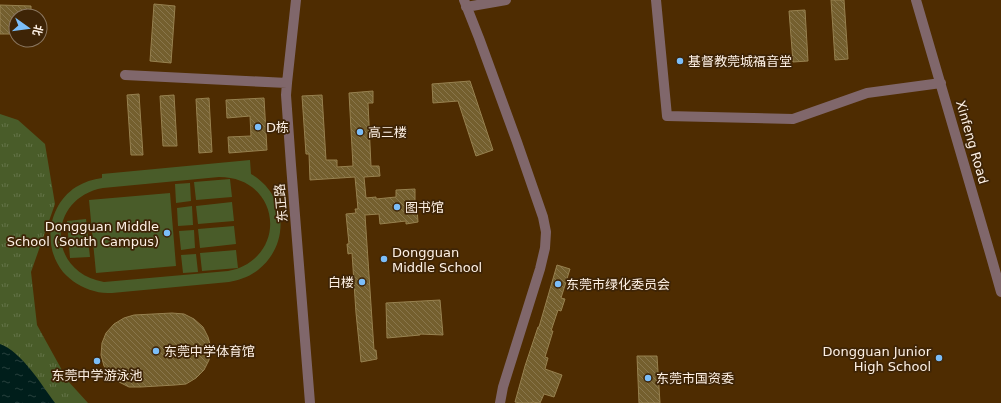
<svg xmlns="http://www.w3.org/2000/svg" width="1001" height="403" viewBox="0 0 1001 403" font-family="'DejaVu Sans','Noto Sans SC',sans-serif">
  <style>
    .grass { fill: #495c29; fill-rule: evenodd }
    .park { fill: url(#park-tufts) }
    .water { fill: url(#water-ripples) }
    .building { fill: url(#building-back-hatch); stroke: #97814f }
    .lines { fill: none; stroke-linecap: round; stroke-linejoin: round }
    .minor { stroke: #80676b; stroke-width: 10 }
    .poi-dot { fill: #7bbef9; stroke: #3e2406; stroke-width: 1.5 }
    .labels { text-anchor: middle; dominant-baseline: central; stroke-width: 3.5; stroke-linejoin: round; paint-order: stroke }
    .poi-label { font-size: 13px; fill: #fdf0e4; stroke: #3e2406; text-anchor: start }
    .street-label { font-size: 13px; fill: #fdf0e4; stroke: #3e2406 }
  </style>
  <defs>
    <pattern id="park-tufts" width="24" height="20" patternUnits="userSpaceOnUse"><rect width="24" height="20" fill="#495c29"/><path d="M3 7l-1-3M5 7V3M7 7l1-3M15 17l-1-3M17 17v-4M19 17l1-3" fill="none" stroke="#647448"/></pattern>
    <pattern id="water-ripples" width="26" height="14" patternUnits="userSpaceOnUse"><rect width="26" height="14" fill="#001e1b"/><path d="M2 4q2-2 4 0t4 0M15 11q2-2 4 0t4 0" fill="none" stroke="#263f3c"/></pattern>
    <pattern id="building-back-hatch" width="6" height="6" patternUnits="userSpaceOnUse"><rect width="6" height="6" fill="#745f2e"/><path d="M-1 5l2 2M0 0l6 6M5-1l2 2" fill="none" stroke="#89764c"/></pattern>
  </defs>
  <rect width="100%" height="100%" fill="#4e2c01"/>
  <path class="grass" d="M250,160L251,174C287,195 291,244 258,270C249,277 239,280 229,282L112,293C106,293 100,293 94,291C82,288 71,281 63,272C42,246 48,205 76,187C84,182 93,179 102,178V174ZM219,177C282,177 289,259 228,271L104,282C46,272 47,198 103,188Z
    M230,179L232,197L196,200L194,182Z
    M190,183L191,201L176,203L175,184Z
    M170,193L176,266L96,273L89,200Z
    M232,202L234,221L198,224L196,206Z
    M192,206L193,225L178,226L177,208Z
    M86,219L90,257L70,258L67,221Z
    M234,226L236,244L200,248L198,229Z
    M194,230L195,248L181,250L179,231Z
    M236,250L238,268L202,271L200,253Z
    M196,254L198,272L183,273L181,255Z"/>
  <path class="park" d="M0,114L18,120L45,144L55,204L31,272L37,325L68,381L88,403H0Z"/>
  <path class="water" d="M0,344C22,352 41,384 55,403H0Z"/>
  <path class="building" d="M831,0H844L848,59L835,60Z
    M154,4L175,6L171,63L150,61Z
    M0,5L31,6V16H16V34H0Z
    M805,10L808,61L793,62L789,11Z
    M470,81L493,150L476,156L458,101L433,103L432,84Z
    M373,91V103H368L371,166H379L380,176L364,177L366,198L376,197V199L396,197V190L415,189V210L417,209L418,222L406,224V221L380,224L379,214L365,215L374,350H376L377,359L361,362L356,313L352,253L348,254L347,244H349L346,214L356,213L355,209H358L355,177L310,180L309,154H306L302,96L322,95L326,160H337V167L353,166L349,93Z
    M139,94L143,155H131L127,95Z
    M174,95L177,146H163L160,96Z
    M209,98L212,152L199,153L196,99Z
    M264,98L267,150L229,153L228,137L251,136L250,116L227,118L226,100Z
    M557,265L570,269L561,298L565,299L561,311L558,310L551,331H553L545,357L548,358L545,369L562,375L554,397L544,394L540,403L532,402V403H520L515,402L525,366L538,327H539Z
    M440,300L443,335L420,334V335L387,338L386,303Z
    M172,313L184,314L194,319L203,327L208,337L211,348L209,360L204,370L196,378L186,384L175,385L141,387H129L119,382L110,375L104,366L101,355L102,343L106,333L114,324L124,318L134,315Z
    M637,356H657L660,403H639Z"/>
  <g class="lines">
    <path class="minor" d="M296,0L287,83L286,95L291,165L310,403
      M464,0L479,38L517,142L543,217L546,232L545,248L540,269L503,387L500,403
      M656,0L667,116L793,119L867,93L941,83
      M916,0L992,260L1001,292
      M466,7L506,0
      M125,75L287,83"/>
  </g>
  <g class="poi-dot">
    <circle cx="680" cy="61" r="4"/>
    <circle cx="258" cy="127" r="4"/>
    <circle cx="360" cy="132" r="4"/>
    <circle cx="397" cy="207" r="4"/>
    <circle cx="167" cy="233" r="4"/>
    <circle cx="384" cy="259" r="4"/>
    <circle cx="362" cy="282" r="4"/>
    <circle cx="558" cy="284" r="4"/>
    <circle cx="156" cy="351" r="4"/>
    <circle cx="939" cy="358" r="4"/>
    <circle cx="97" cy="361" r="4"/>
    <circle cx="648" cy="378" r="4"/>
  </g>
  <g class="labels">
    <g class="poi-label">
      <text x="688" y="61">基督教莞城福音堂</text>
      <text x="266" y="127">D栋</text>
      <text x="368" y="132">高三楼</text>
      <text x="405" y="207">图书馆</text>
      <text x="159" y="226" text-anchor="end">Dongguan Middle<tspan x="159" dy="15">School (South Campus)</tspan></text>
      <text x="392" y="252">Dongguan<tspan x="392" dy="15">Middle School</tspan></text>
      <text x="354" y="282" text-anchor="end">白楼</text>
      <text x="566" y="284">东莞市绿化委员会</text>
      <text x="164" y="351">东莞中学体育馆</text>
      <text x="931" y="351" text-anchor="end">Dongguan Junior<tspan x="931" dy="15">High School</tspan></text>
      <text x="97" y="375" text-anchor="middle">东莞中学游泳池</text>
      <text x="656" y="378">东莞市国资委</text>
    </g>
    <g class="street-label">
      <text transform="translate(972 142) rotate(74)">Xinfeng Road</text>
      <text transform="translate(281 203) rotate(-95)">东正路</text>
    </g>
  </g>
  <g transform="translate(28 28) rotate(104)"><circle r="19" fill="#3e2406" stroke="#8a765f"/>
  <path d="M0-3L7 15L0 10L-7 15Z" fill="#7bbef9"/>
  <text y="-6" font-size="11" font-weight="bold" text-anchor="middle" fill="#fdf0e4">北</text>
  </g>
</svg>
